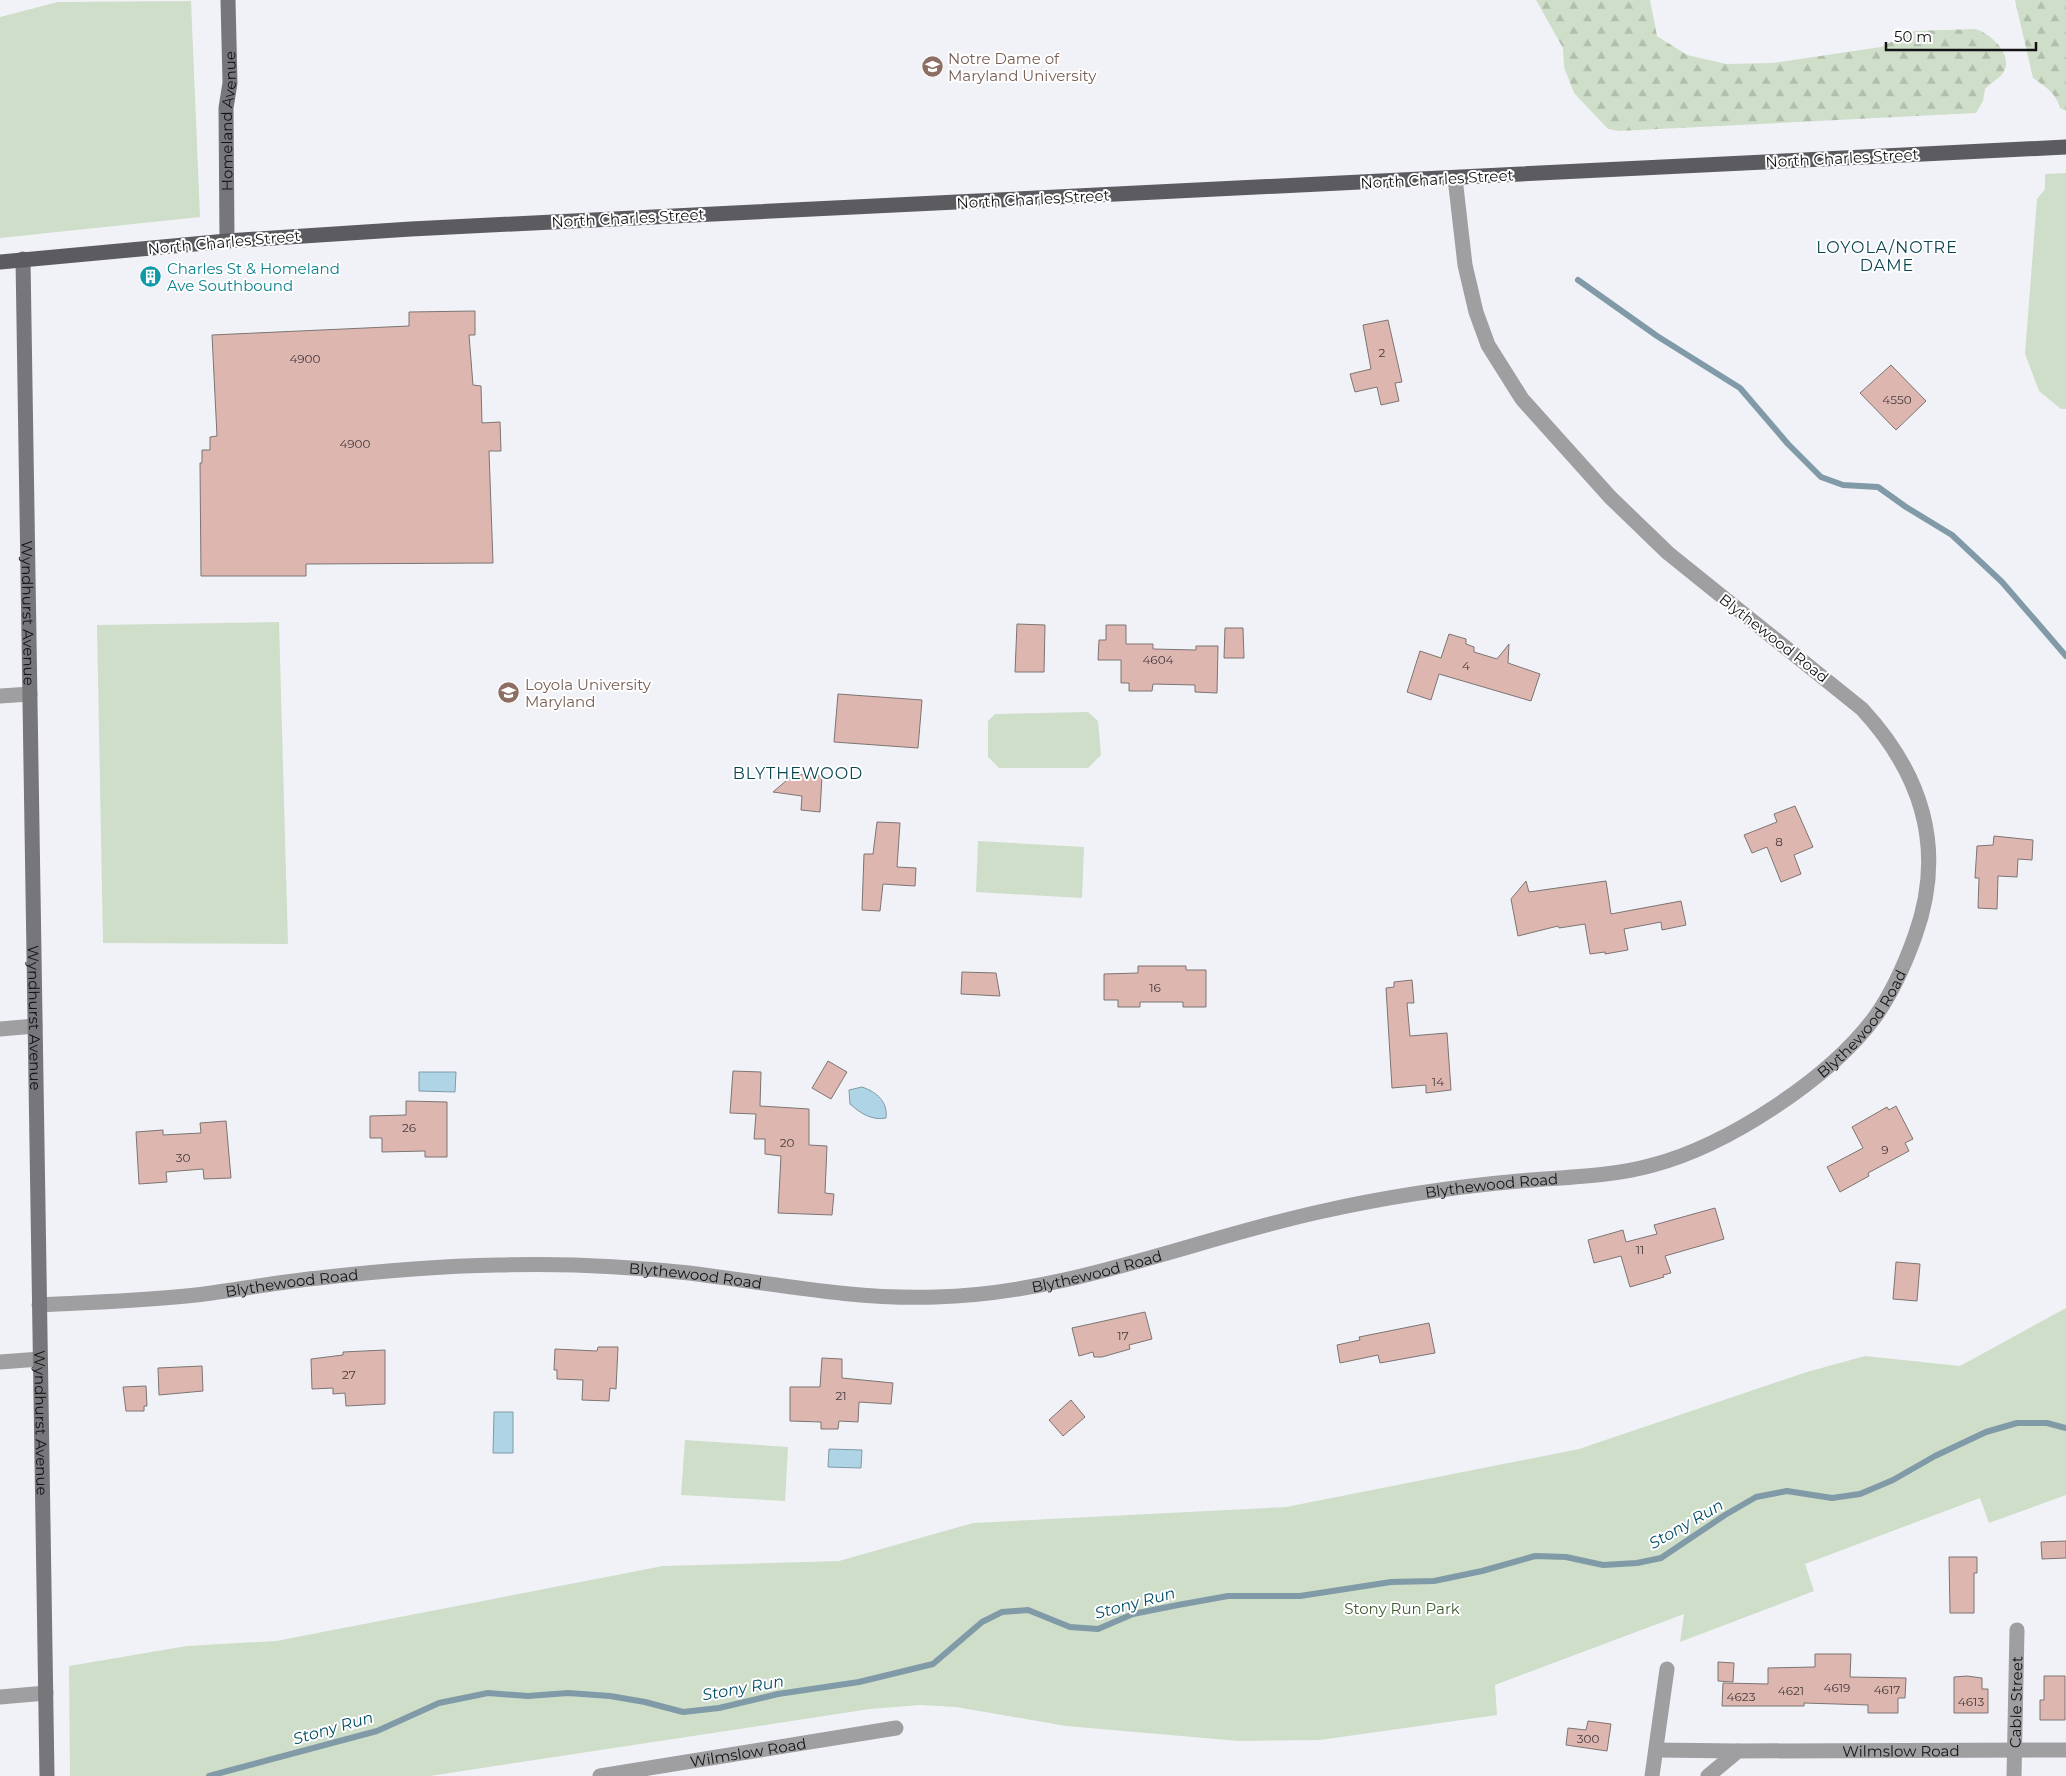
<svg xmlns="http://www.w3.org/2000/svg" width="2066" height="1776" viewBox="0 0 2066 1776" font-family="Montserrat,sans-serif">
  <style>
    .green { fill: #cfdec8 }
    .forest { fill: url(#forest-firs) }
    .water { fill: #afd4e5; stroke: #809aa7 }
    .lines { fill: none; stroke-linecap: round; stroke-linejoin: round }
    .stream { stroke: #809aa7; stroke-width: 6 }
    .building { fill: #ddb6b0; stroke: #7c7573 }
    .street { stroke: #9f9fa2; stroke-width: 15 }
    .secondary { stroke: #77777b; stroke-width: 15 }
    .primary { stroke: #5b5b60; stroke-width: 15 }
    .labels { text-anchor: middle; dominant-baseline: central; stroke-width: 4; stroke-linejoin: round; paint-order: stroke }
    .number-label { font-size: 12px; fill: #463c3c }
    .education-label { font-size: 15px; fill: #785e54; stroke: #fff; text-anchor: start }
    .street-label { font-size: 15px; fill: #131316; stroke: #fff }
    .culture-label { font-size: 15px; fill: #0d838f; stroke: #fff; text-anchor: start }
    .park-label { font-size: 15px; fill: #415e33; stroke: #fff }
    .neighbourhood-label { font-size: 16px; letter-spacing: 1px; fill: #094451; stroke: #fff }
    .water-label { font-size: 16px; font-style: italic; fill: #044e67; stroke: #fff }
  </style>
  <defs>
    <pattern id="forest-firs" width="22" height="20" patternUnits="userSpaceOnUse" patternTransform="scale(1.25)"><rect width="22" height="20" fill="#cfdec8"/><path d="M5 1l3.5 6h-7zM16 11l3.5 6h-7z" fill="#b1beab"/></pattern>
  </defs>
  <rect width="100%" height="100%" fill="#f1f2f8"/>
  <path class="green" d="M191,1L200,217L0,238V17L58,2Z
    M2066,173V409H2061L2039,391L2025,354L2037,199L2045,189V174Z
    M279,622L288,944L103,943L97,625Z
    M1088,712L1098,721L1101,755L1088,768H999L988,757V721L995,714Z
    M978,841L1084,847L1082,898L976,892Z
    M2066,1308V1495L1989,1523L1980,1498L1805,1564L1814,1591L1680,1642L1684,1614L1495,1685L1497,1715L1320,1740L1239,1741L1066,1726L956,1707L920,1705L870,1709L430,1776H70L69,1666L187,1646L276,1641L663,1566L839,1561L973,1523L1286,1507L1579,1449L1807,1372L1865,1356L1960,1366Z
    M685,1440L788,1447L785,1501L681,1495Z"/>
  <path class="forest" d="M1536,0H1650L1657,36L1687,55L1726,64L1773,63L1881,47L1914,31L1975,29C1990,33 2015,55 2003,73C1999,79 1990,83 1985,89L1983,101L1976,113L1619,131L1608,129L1574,93L1564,67L1563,48Z
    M2015,0H2066V111L2060,108C2056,93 2046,87 2033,78Z"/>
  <path class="water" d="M419,1072H456L455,1092L419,1091Z
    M862,1087C877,1092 888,1102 886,1118C872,1121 860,1113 850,1104L849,1090Z
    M494,1412H513V1453H493Z
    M829,1449L862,1450L861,1468L828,1467Z"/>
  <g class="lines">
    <path class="stream" d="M1578,280L1657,336L1740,388L1788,444L1821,477L1843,485L1878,487L1906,507L1952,535L2002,582L2066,656
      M209,1776L377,1731L439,1703L488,1693L528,1696L568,1693L610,1696L645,1702L683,1712L719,1708L778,1694L859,1682L933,1664L982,1622L1002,1612L1028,1610L1070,1627L1098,1629L1133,1614L1178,1605L1228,1596H1300L1391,1582L1434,1581L1482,1571L1535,1556L1566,1557L1603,1565L1637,1563L1661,1558L1725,1515L1756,1497L1787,1491L1832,1498L1860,1494L1893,1480L1935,1456L1986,1432L2017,1423H2047L2066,1428"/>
  </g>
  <path class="building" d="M475,311V335H469L473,385L481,386L482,423L500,422L501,451H489L493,563L306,564V576H201L200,463H202V450H210V437L217,436L212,335L409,326V312Z
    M1388,320L1402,382L1395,383L1399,401L1381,405L1377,387L1355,392L1350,374L1371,369L1363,325Z
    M1891,365L1926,401L1896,430L1860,393Z
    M1017,624L1045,625L1044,672H1015Z
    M1106,625H1126V644H1153V649L1196,650V646H1218L1217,693L1195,692V685L1153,684L1152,691H1129V683H1121V660H1098L1099,640H1106Z
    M1225,628H1243L1244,658H1224Z
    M1449,634L1466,639V644L1474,647V652L1497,659L1509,644L1508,663L1540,674L1531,701L1439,674L1431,700L1407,692L1420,651L1441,658Z
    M838,694L922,700L918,748L834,742Z
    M794,774L822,776L820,812L801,810L802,796L773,792Z
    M1795,806L1813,847L1794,855L1801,874L1781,882L1767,847L1752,853L1744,835L1777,822L1774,814Z
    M877,822L900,823L897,867L916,868L915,886L883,884L880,911L862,910L864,854H873Z
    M1994,836L2033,840L2032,860L2018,859L2017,877L1998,876L1997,909L1978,908L1979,878H1975L1977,846L1993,845Z
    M1526,881L1529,892L1606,881L1611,914L1681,901L1686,925L1662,930L1661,922L1624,929L1628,950L1605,954V952L1590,954L1585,924L1559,928L1558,926L1518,936L1511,899Z
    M1138,966H1186V970H1206V1007H1183V1002H1140V1007H1118V1000H1104V974L1138,973Z
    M962,972L996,973L1000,996L961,994Z
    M1412,980L1414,1003H1407L1410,1036L1447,1033L1451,1090L1426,1093V1085L1392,1088L1386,988L1394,987V982Z
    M828,1061L847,1072L831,1099L812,1088Z
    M733,1071L761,1072L760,1106L809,1109V1145L827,1146L825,1193L834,1194L832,1215L778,1213L781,1156L765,1154V1139H754L756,1114L730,1113Z
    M406,1101L447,1102V1157H425V1151L382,1152V1138H370V1116L406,1115Z
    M1896,1106L1913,1139L1905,1143L1909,1151L1868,1173L1869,1176L1840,1192L1827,1167L1863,1148L1852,1127L1887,1107L1889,1110Z
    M226,1121L231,1178L204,1179L203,1169L166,1172L167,1182L139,1184L136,1132L163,1130V1135L201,1133L200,1123Z
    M1715,1208L1724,1239L1665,1256L1671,1273L1663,1275L1664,1277L1630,1287L1621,1256L1594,1263L1588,1240L1623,1230L1626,1242L1657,1234L1654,1225Z
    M1896,1262L1920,1264L1917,1301L1893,1299Z
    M1145,1312L1152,1339L1129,1345L1130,1349L1102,1357H1094L1093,1352L1079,1356L1072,1328Z
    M1429,1323L1435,1353L1380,1363L1378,1355L1340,1363L1337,1345L1360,1340L1359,1337Z
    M598,1347H618L616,1389L610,1388L609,1401L582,1400L583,1380L557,1379V1370H554L555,1349L597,1351Z
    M385,1350V1404L346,1406L345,1393L333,1394V1388L312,1389L311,1359L343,1355V1352Z
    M822,1358L842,1359V1378L893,1383L891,1404L859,1402L858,1422L839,1421L838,1429H821V1422L790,1421V1387H820Z
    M202,1366L203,1391L159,1395L158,1368Z
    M146,1386L147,1406H144V1411H126L123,1387Z
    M1071,1400L1085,1417L1063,1436L1049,1420Z
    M2066,1541V1558L2042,1559L2041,1542Z
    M1949,1557H1977V1573H1974V1613H1950Z
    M1815,1654H1851L1850,1677L1906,1678L1905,1698H1898V1713H1868V1705L1804,1703V1706H1722L1723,1683L1768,1684V1668L1815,1667Z
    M1718,1662L1734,1663L1733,1682L1718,1681Z
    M1967,1676L1982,1678V1689H1988V1713H1954V1677Z
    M2044,1676H2065V1720H2040V1700H2044Z
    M1588,1721L1611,1724L1607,1751L1566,1745L1568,1728L1586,1730Z"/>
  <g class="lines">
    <g class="street">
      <path d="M0,696L30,694"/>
      <path d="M0,1029L35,1026"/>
      <path id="s1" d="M39,1305C91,1302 144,1301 196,1295C237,1290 278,1282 319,1278C379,1271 438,1266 498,1265C562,1263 626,1266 689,1273C771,1283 854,1300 936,1297C1067,1294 1192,1240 1319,1212C1385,1197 1452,1187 1519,1181C1564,1177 1610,1177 1653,1165C1728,1145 1829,1079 1875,1017C1892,993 1905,964 1915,936C1946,850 1923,775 1862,709L1668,553L1610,497L1522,399L1488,345L1476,312L1465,265L1455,178"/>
      <path d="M0,1362L40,1359"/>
      <path d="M0,1697L46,1693"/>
      <path d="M1656,1750L1738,1751"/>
      <path id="s2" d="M600,1776L896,1728"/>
      <path d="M1652,1776L1667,1669"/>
      <path id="s3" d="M1708,1776L1738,1751L2066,1750"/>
      <path id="s4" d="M2014,1776L2017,1630"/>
    </g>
    <g class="secondary">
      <path id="s5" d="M227,241L226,108L230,83L228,0"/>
      <path id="s6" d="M23,259L47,1776"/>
    </g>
    <path class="primary" d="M0,262L227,241L411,229L2066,147"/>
  </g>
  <defs>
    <symbol id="university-disc" viewBox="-11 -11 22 22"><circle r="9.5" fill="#8d6e63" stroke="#fff"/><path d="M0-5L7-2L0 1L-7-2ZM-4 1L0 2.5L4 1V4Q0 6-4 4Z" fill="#fff"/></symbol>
    <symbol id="building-disc" viewBox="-11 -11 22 22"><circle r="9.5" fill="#0f9aa8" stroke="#fff"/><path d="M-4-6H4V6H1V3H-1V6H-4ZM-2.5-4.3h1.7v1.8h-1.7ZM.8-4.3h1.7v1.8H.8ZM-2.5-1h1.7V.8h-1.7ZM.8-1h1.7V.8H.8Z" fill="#fff"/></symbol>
  </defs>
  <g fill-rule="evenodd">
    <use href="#university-disc" x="920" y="54" width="25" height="25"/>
    <use href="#building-disc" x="138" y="264" width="25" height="25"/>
    <use href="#university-disc" x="496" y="680" width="25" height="25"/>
  </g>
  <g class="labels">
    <g class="number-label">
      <text x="1382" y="352">2</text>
      <text x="305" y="358">4900</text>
      <text x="1897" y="399">4550</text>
      <text x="355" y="443">4900</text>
      <text x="1158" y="659">4604</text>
      <text x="1466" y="665">4</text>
      <text x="1779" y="841">8</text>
      <text x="1155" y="987">16</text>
      <text x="1438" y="1081">14</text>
      <text x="409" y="1127">26</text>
      <text x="787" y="1142">20</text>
      <text x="1885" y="1149">9</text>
      <text x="183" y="1157">30</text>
      <text x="1640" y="1249">11</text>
      <text x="1123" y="1335">17</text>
      <text x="349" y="1374">27</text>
      <text x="841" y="1395">21</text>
      <text x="1837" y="1687">4619</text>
      <text x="1887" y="1689">4617</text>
      <text x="1791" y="1690">4621</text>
      <text x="1741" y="1696">4623</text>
      <text x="1971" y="1701">4613</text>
      <text x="1588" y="1738">300</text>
    </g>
    <g class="education-label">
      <text x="948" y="58">Notre Dame of<tspan x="948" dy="17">Maryland University</tspan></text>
      <text x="525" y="684">Loyola University<tspan x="525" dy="17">Maryland</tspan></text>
    </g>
    <g class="street-label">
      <text stroke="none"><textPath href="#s5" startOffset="120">Homeland Avenue</textPath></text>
      <text transform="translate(1842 158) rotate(-3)">North Charles Street</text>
      <text transform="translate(1437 179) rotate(-3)">North Charles Street</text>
      <text transform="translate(1033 199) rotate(-3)">North Charles Street</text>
      <text transform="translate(628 218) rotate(-3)">North Charles Street</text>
      <text transform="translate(224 242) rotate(-5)">North Charles Street</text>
      <text stroke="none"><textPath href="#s6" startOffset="354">Wyndhurst Avenue</textPath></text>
      <text transform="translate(1774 638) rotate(38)">Blythewood Road</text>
      <text stroke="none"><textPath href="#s6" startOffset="759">Wyndhurst Avenue</textPath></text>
      <text stroke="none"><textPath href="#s1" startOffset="1889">Blythewood Road</textPath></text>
      <text stroke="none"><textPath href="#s1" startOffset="1469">Blythewood Road</textPath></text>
      <text stroke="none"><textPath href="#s1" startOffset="1064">Blythewood Road</textPath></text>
      <text stroke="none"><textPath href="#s1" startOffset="659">Blythewood Road</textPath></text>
      <text stroke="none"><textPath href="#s1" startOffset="254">Blythewood Road</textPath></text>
      <text stroke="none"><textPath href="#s6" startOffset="1164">Wyndhurst Avenue</textPath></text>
      <text stroke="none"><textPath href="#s4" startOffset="74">Cable Street</textPath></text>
      <text stroke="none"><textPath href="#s3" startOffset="202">Wilmslow Road</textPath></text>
      <text stroke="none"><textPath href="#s2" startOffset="150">Wilmslow Road</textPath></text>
    </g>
    <g class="culture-label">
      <text x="167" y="268">Charles St &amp; Homeland<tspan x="167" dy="17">Ave Southbound</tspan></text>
    </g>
    <g class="park-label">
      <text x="1402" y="1608">Stony Run Park</text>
    </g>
    <g class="neighbourhood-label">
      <text x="1887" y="247">LOYOLA/NOTRE<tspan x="1887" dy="18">DAME</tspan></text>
      <text x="798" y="773">BLYTHEWOOD</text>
    </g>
    <g class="water-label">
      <text transform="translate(1686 1524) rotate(-30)">Stony Run</text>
      <text transform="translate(1135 1603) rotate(-15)">Stony Run</text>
      <text transform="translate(743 1688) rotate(-10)">Stony Run</text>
      <text transform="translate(333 1728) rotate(-16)">Stony Run</text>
    </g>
  </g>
  <path d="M1886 42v8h150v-8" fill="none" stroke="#131316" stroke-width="2.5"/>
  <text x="1894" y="42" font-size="15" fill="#131316" stroke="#ffffff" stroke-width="4" paint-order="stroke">50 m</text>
</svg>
